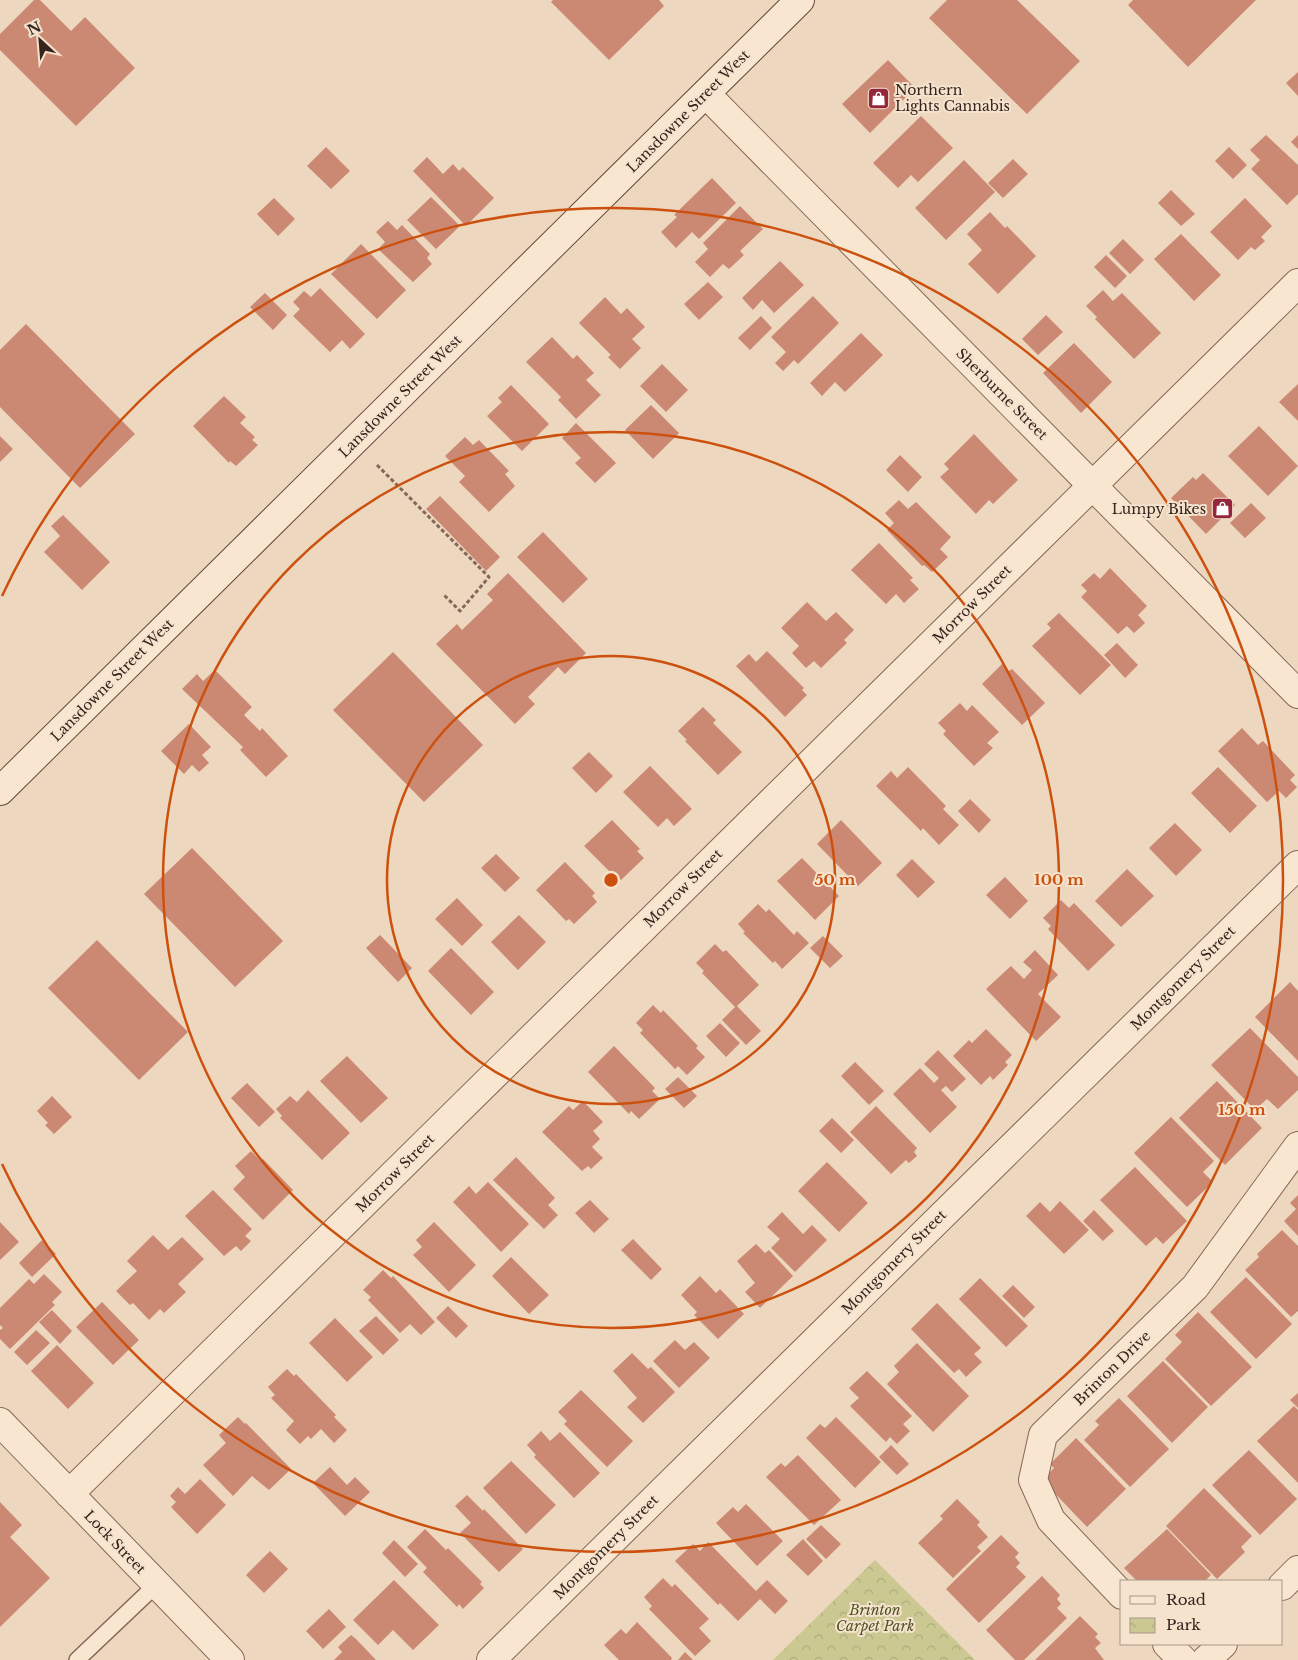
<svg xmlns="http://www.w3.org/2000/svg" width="1298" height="1660" viewBox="0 0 1298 1660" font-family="'Libre Baskerville',serif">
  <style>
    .park { fill: url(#park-crowns) }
    .building { fill: #cb8974 }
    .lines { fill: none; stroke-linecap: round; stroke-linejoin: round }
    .service-casing { stroke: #856857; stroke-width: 18 }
    .minor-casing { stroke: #856857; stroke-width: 30 }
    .secondary-casing { stroke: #67493a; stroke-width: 30 }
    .path { stroke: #856857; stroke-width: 3; stroke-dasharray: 4 2.5; stroke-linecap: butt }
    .service { stroke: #f8e6d1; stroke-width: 15 }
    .minor { stroke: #f8e6d1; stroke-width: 28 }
    .secondary { stroke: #f8e6d1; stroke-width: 28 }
    .ring { fill: none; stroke: #cd510e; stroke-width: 2.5 }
    .labels { text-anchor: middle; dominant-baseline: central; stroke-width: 4; stroke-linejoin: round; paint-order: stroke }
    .poi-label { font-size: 14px; fill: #35241c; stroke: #f5e3ce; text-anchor: start }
    .street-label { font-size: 14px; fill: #35241c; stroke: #f5e3ce }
    .park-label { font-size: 14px; font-style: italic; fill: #4d5122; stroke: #f5e3ce }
    .centre { fill: #cd510e; stroke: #f5e3ce; stroke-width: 2.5 }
    .ring-label { font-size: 15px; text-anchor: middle; font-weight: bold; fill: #cd510e; stroke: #f5e3ce; stroke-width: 4; stroke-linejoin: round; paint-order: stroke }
  </style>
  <defs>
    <pattern id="park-crowns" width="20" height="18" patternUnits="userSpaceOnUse" patternTransform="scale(1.25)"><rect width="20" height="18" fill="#cbc892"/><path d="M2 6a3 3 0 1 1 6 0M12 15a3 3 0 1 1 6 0" fill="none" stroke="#afac7d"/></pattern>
  </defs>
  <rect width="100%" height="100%" fill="#edd7be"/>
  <path class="park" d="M875,1560L975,1660H773Z"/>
  <path class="building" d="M34,0H40L71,31L85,17L135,68L76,126L0,50V34Z
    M553,0H659L664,6L609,60L551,2Z
    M947,0H1017L1080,61L1027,114L929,18Z
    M1133,0H1256L1188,67L1128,5Z
    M888,60L915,88L870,133L842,104Z
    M1298,72V96L1286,83Z
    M921,116L953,148L918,182L911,175L898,188L873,163Z
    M1266,135L1298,165V194L1287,205L1251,169L1260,160L1250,150Z
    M1298,135V149L1291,142Z
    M326,147L350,171L331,189L307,166Z
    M1229,147L1247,165L1233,179L1215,161Z
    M427,157L443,174L453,164L459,171L463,167L494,198L466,226L413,171Z
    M1013,159L1028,174L1003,198L988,183Z
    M964,160L995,192L946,240L915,208Z
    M712,178L736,203L699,239L692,232L676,248L661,232L677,217L674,215Z
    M1171,190L1195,214L1181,226L1158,203Z
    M431,197L460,226L436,249L407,220Z
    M274,198L295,219L278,236L257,214Z
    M1245,198L1272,226L1261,237L1265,241L1255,250L1251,247L1238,260L1210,232Z
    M740,206L763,229L740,251L744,255L729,269L723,264L710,277L695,262L708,249L703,243Z
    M990,212L1005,228L1007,226L1036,256L998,294L968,264L982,250L967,234Z
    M388,221L397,230L402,225L430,254L427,258L432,264L413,282L378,249L385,242L376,232Z
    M1181,234L1221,275L1194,301L1154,259Z
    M1123,239L1144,260L1130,274L1109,253Z
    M361,244L406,290L377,319L331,274Z
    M1106,255L1127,276L1115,288L1094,267Z
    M780,261L804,285L774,313L762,300L753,310L742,298Z
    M708,282L723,297L699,320L684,304Z
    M320,288L365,334L350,349L342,340L330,352L293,316L300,309L293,302L304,291L311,297Z
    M1103,290L1113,301L1122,293L1161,333L1134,359L1095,319L1097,317L1086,306Z
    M265,293L287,315L273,330L250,307Z
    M813,296L839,323L798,364L794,360L783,371L775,363L786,352L771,337Z
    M605,297L621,314L627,308L645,327L632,339L641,348L620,369L608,357L611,355L579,323Z
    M1046,315L1063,332L1038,355L1022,339Z
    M761,316L772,328L750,350L738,338Z
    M26,324L135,434L80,488L0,407V350Z
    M861,333L883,355L845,392L835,382L822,396L810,383Z
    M552,337L573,359L577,355L594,373L586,380L601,395L576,419L558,400L561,397L526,362Z
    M1074,343L1112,382L1081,413L1043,373Z
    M662,364L688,390L666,412L640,386Z
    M1298,384V421L1279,402Z
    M511,385L549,424L522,451L487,416L502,402L498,398Z
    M224,396L246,417L240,423L255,437L252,440L258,445L236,466L230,461L229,463L193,426Z
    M651,405L679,433L653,459L625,430Z
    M576,423L616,463L595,483L575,463L581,458L562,438Z
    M1259,426L1298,466L1268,496L1228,456Z
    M974,434L1018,480L993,504L989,500L976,514L940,477L949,469L944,464Z
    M0,436L13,449L0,462Z
    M465,437L473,445L479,440L509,471L505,474L515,486L489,512L459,482L465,476L445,456Z
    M900,455L922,477L908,492L886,470Z
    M1203,473L1235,505L1206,534L1171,498L1193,477L1196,480Z
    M440,496L500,557L486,571L426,509Z
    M899,500L908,509L916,502L951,537L940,549L948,557L932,572L924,565L922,566L887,530L894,523L885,513Z
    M1251,503L1266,518L1245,538L1230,523Z
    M63,515L110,562L82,590L44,552L60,536L51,526Z
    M543,532L588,579L563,603L517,557Z
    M879,543L913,578L910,580L919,589L904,603L896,594L886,604L851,570Z
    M1110,568L1147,606L1138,615L1145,623L1134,633L1127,626L1118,634L1081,597L1087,591L1081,585L1094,573L1100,579Z
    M508,573L586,653L565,674L558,667L528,697L535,704L515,724L436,644L457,624L462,630L493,600L487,594Z
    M807,602L826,621L836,612L854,630L844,640L847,643L821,668L814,661L806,668L792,653L799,646L781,628Z
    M1059,613L1111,665L1080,695L1032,646L1051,628L1047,624Z
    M1117,643L1138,665L1125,678L1104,655Z
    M767,651L804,688L802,690L807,695L785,717L736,666L749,654L756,662Z
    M393,652L483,745L424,802L333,710Z
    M1002,664L1009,671L1012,669L1045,703L1022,725L982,684Z
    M215,670L252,707L244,715L260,731L262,728L288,756L266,777L240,750L243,747L182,689L197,674L203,681Z
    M960,703L967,711L972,705L999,732L987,743L993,748L974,766L943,734L946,731L938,723Z
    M703,707L716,720L713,723L742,752L718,775L685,741L687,740L678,731Z
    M189,724L211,747L202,755L209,763L199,772L192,765L184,774L161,751Z
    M1242,728L1258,745L1263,741L1295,775L1290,780L1297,787L1286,798L1279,791L1267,802L1218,751Z
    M589,752L613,776L596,793L572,768Z
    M650,766L692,809L674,826L667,818L658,827L623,792Z
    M908,767L946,806L943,809L959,825L939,845L923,828L921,831L876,786L891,771L897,778Z
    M1218,767L1257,806L1230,833L1191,793Z
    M970,799L991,820L979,833L958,811Z
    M612,820L640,849L637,851L644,858L621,880L614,874L613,875L584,846Z
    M841,820L882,863L858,886L817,844Z
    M1175,823L1202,850L1176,876L1149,848Z
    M192,848L283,941L235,987L144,894Z
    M496,854L520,878L505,892L481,868Z
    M802,858L839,896L815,920L777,881Z
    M912,859L935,882L918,898L896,875Z
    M565,862L595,893L592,896L597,902L574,924L569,919L566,921L536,890Z
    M1127,869L1154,896L1121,927L1095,901Z
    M1005,877L1028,901L1010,919L986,895Z
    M457,898L483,925L462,946L435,919Z
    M1061,900L1069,908L1074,903L1115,945L1088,971L1048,929L1051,926L1043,918Z
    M758,904L766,912L769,909L794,935L797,931L809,943L782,969L775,961L773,963L743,933L745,932L738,924Z
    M519,915L546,942L518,970L491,942Z
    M380,935L412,968L398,982L366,948Z
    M823,936L843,956L830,968L810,948Z
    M97,940L188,1032L139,1080L48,988Z
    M715,944L723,952L726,950L759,985L737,1006L761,1031L746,1045L722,1020L735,1007L702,973L704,971L696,963Z
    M451,948L494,992L471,1015L428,971Z
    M1035,950L1058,975L1038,994L1061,1017L1036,1041L986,989L1011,966L1024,979L1032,970L1023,962Z
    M1290,982L1298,991V1061L1255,1017Z
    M653,1005L661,1013L663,1010L698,1046L696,1048L705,1057L687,1075L678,1066L675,1069L640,1033L643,1030L636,1023Z
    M720,1023L740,1043L726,1057L706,1036Z
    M1250,1028L1298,1077V1090L1278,1109L1267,1099L1255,1110L1211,1065Z
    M986,1029L1012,1055L1005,1062L1008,1065L993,1080L990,1076L981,1085L953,1056L969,1040L972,1043Z
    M614,1046L655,1088L652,1091L660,1099L639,1119L631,1111L629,1114L588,1072Z
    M938,1050L966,1079L952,1092L946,1086L941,1090L957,1107L930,1133L893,1094L920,1068L934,1083L939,1078L924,1064Z
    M347,1056L388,1098L361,1123L320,1081Z
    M855,1062L884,1091L869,1105L841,1076Z
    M678,1077L697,1096L684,1108L665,1089Z
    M1217,1081L1262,1128L1225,1165L1179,1118Z
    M247,1083L275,1112L259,1127L231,1098Z
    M308,1090L350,1133L322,1160L280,1118L282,1116L276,1109L290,1096L297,1102Z
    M52,1096L72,1117L54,1134L45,1125L48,1123L37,1111Z
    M583,1101L603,1122L593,1131L600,1139L592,1147L603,1158L591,1169L588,1166L582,1171L542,1132L569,1106L573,1110Z
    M876,1106L917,1148L914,1152L917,1156L909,1163L906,1160L891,1174L850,1132Z
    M1171,1117L1214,1161L1203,1172L1213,1182L1187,1207L1134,1153Z
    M832,1118L854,1140L841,1153L819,1131Z
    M251,1151L261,1161L263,1159L293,1190L263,1220L233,1189L245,1177L235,1166Z
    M516,1157L555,1198L548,1205L558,1215L544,1229L493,1180Z
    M827,1162L868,1203L839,1232L798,1191Z
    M1135,1167L1187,1221L1163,1244L1156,1237L1146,1246L1100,1200Z
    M488,1182L529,1224L501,1252L453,1202L469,1186L476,1194Z
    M213,1190L252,1229L245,1236L251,1241L241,1251L236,1246L224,1256L185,1216Z
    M1298,1195V1236L1284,1221L1296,1209L1290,1203Z
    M590,1200L609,1219L594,1233L575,1213Z
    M1060,1201L1089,1230L1064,1254L1026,1216L1040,1202L1050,1212Z
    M1094,1210L1114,1231L1103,1241L1083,1221Z
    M782,1212L803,1234L812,1225L827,1240L795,1272L771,1248L780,1239L767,1227Z
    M0,1222L19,1242L0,1260Z
    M434,1222L476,1265L449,1292L413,1255L422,1247L416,1240Z
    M1282,1230L1298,1246V1311L1291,1317L1245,1270L1259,1257L1257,1254Z
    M153,1235L168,1250L182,1237L204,1259L178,1284L186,1292L164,1313L160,1309L149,1320L133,1303L130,1305L116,1291L137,1271L127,1261Z
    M633,1239L662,1269L651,1280L621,1250Z
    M42,1240L56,1254L32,1277L19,1263Z
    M756,1244L765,1253L769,1250L793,1276L760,1308L745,1292L755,1283L737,1261Z
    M511,1257L549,1295L529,1314L492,1276Z
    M383,1270L391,1278L393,1276L435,1322L421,1335L410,1324L400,1333L368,1300L371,1297L363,1290Z
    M44,1274L62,1292L52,1302L55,1305L10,1349L0,1339V1330L3,1328L0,1325V1308L29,1279L34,1284Z
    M700,1276L716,1293L720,1289L744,1314L718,1339L694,1315L697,1312L681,1295Z
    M1246,1277L1292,1324L1256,1359L1210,1312Z
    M980,1278L1028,1326L1006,1347L959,1299Z
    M1013,1285L1035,1307L1024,1318L1002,1296Z
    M102,1302L139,1340L113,1365L76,1327Z
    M937,1303L981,1348L974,1354L982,1362L966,1377L959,1369L954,1373L911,1329Z
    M448,1306L468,1326L456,1338L436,1318Z
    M52,1310L72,1331L60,1344L39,1322Z
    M1198,1312L1252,1367L1211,1406L1165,1359L1182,1342L1175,1335Z
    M376,1316L399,1340L383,1355L359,1331Z
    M335,1318L373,1357L347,1382L309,1343Z
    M36,1330L50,1343L27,1365L14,1352Z
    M675,1340L685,1350L694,1342L710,1358L679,1388L653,1361Z
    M917,1343L969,1396L933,1432L887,1384L899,1372L894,1366Z
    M57,1345L94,1383L68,1409L31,1371Z
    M632,1353L648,1369L651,1367L675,1392L643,1423L627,1407L637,1398L613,1371Z
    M1163,1361L1208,1407L1172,1443L1127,1396Z
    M287,1369L294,1376L296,1374L336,1415L334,1417L347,1430L334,1443L321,1429L311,1439L308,1436L300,1444L286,1430L294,1421L271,1398L275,1395L268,1387Z
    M867,1371L912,1416L903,1424L910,1431L897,1444L890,1437L886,1442L850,1406L859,1398L849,1388Z
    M581,1390L633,1441L607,1467L564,1424L567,1421L558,1412Z
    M1298,1393V1408L1290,1400Z
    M1119,1398L1169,1449L1130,1487L1084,1440L1099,1425L1095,1421Z
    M1294,1406L1298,1410V1483L1257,1441Z
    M238,1417L245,1424L246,1423L291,1469L269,1490L252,1476L233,1496L203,1465L226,1443L219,1435Z
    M836,1417L881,1462L855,1488L806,1438L820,1424L825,1428Z
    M541,1431L550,1441L560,1432L600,1473L574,1498L534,1457L536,1455L527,1445Z
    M1076,1438L1126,1489L1087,1527L1042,1480L1054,1468L1050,1464Z
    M891,1445L909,1464L897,1475L879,1457Z
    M1249,1450L1297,1499L1260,1535L1212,1485Z
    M798,1455L841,1500L814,1525L766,1477L781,1463L785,1467Z
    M511,1461L556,1505L526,1534L483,1488Z
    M330,1467L347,1485L355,1477L370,1492L345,1516L313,1483Z
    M200,1479L226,1505L197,1534L171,1507L176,1502L170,1496L178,1487L185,1494Z
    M1204,1488L1252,1536L1241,1547L1245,1552L1217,1579L1166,1526Z
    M467,1495L483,1511L484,1509L523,1549L499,1572L460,1533L471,1523L455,1506Z
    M957,1499L980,1522L977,1525L988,1537L977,1547L981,1551L953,1578L918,1543L943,1519L940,1516Z
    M0,1502L22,1525L10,1537L50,1578L0,1627Z
    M746,1504L783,1541L757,1566L716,1523L733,1507L738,1512Z
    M821,1525L841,1544L826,1559L806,1539Z
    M425,1529L446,1550L448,1548L482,1582L480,1584L484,1588L463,1609L459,1604L457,1607L423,1572L427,1568L407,1547Z
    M1167,1529L1211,1575L1205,1581H1137L1124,1568Z
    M1001,1535L1019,1553L1015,1557L1020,1563L1016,1567L1026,1577L979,1623L946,1589Z
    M803,1539L823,1561L808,1576L786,1555Z
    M394,1540L418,1564L405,1577L382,1553Z
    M708,1542L756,1591L767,1580L788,1601L775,1614L760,1599L738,1621L720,1603L718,1605L675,1561L693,1544L700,1551Z
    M270,1551L288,1569L264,1593L246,1575Z
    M1042,1576L1060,1595L1057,1599L1061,1604L1057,1608L1067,1618L1024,1660H1015L986,1630Z
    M663,1578L672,1587L675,1584L709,1619L699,1628L711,1641L695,1656L649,1609L652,1606L644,1597Z
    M394,1580L439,1625L413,1650L393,1630L378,1645L353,1620Z
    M329,1609L346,1627L323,1649L306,1631Z
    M1080,1616L1098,1634L1095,1637L1101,1643L1095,1648L1104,1660H1035Z
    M637,1622L672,1658L671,1660H619L604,1645L621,1629L626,1634Z
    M351,1635L356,1639L376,1660H334L342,1652L338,1647Z
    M685,1652L693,1660H678Z"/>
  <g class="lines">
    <defs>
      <path id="service" d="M77,1660L156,1585"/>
      <path id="minor" d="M706,94L1298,694
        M0,1422L230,1660
        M69,1494L1298,283
        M1282,1586L1298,1570
        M1122,1595L1051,1520L1033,1480L1043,1435L1195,1287L1298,1146
        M1167,1644L1183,1660
        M491,1660L1298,865
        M1206,1660L1223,1644"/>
      <path id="secondary" d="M0,791L800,0"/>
    </defs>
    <use href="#service" class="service-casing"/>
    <use href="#minor" class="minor-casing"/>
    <use href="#secondary" class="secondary-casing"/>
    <path class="path" d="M377,465L489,577L460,611L444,595"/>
    <use href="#service" class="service"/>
    <use href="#minor" class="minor"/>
    <use href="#secondary" class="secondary"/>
  </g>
  <g class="ring">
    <circle cx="611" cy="880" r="224"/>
    <circle cx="611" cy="880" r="448"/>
    <path d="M2 596A672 672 0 1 1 2 1164"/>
  </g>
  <defs>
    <symbol id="shop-square" viewBox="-11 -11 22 22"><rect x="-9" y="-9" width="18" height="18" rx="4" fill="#94273b" stroke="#f5e3ce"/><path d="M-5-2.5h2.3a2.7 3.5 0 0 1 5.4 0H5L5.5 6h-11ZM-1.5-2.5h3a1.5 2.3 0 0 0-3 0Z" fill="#fff"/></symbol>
  </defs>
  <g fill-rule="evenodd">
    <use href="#shop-square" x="866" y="86" width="25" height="25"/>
    <use href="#shop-square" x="1210" y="496" width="25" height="25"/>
  </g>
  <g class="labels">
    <g class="poi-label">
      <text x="895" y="90">Northern<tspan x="895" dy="16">Lights Cannabis</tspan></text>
      <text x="1206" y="509" text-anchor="end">Lumpy Bikes</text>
    </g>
    <g class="street-label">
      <text transform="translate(688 111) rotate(-45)">Lansdowne Street West</text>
      <text transform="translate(1002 394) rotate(45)">Sherburne Street</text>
      <text transform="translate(400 396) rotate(-45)">Lansdowne Street West</text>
      <text transform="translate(972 604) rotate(-45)">Morrow Street</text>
      <text transform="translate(112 680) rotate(-45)">Lansdowne Street West</text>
      <text transform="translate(683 888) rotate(-45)">Morrow Street</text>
      <text transform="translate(1183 978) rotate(-45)">Montgomery Street</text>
      <text transform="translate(395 1173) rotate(-45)">Morrow Street</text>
      <text transform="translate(894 1262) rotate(-45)">Montgomery Street</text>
      <text transform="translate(1112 1368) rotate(-44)">Brinton Drive</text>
      <text transform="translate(115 1542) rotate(46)">Lock Street</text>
      <text transform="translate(606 1547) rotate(-45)">Montgomery Street</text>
    </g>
    <g class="park-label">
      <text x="875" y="1610">Brinton<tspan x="875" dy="16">Carpet Park</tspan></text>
    </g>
  </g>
  <circle cx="611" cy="880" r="8" class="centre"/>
  <g class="ring-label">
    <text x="835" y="885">50 m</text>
    <text x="1059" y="885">100 m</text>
    <text x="1242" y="1115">150 m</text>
  </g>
  <rect x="1120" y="1580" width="162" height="65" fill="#f5e3ce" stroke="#a89787"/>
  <rect x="1130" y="1596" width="25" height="8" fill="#f8e6d1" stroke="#a89787"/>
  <text x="1166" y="1605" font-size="15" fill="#35241c">Road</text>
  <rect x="1130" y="1618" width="25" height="15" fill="url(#park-crowns)" stroke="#a89787"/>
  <text x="1166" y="1630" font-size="15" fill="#35241c">Park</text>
  <g transform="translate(40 40) rotate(334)" stroke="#f5e3ce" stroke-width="4" paint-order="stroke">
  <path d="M0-4L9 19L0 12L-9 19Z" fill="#35241c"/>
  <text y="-8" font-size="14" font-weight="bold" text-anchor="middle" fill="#35241c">N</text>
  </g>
</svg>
